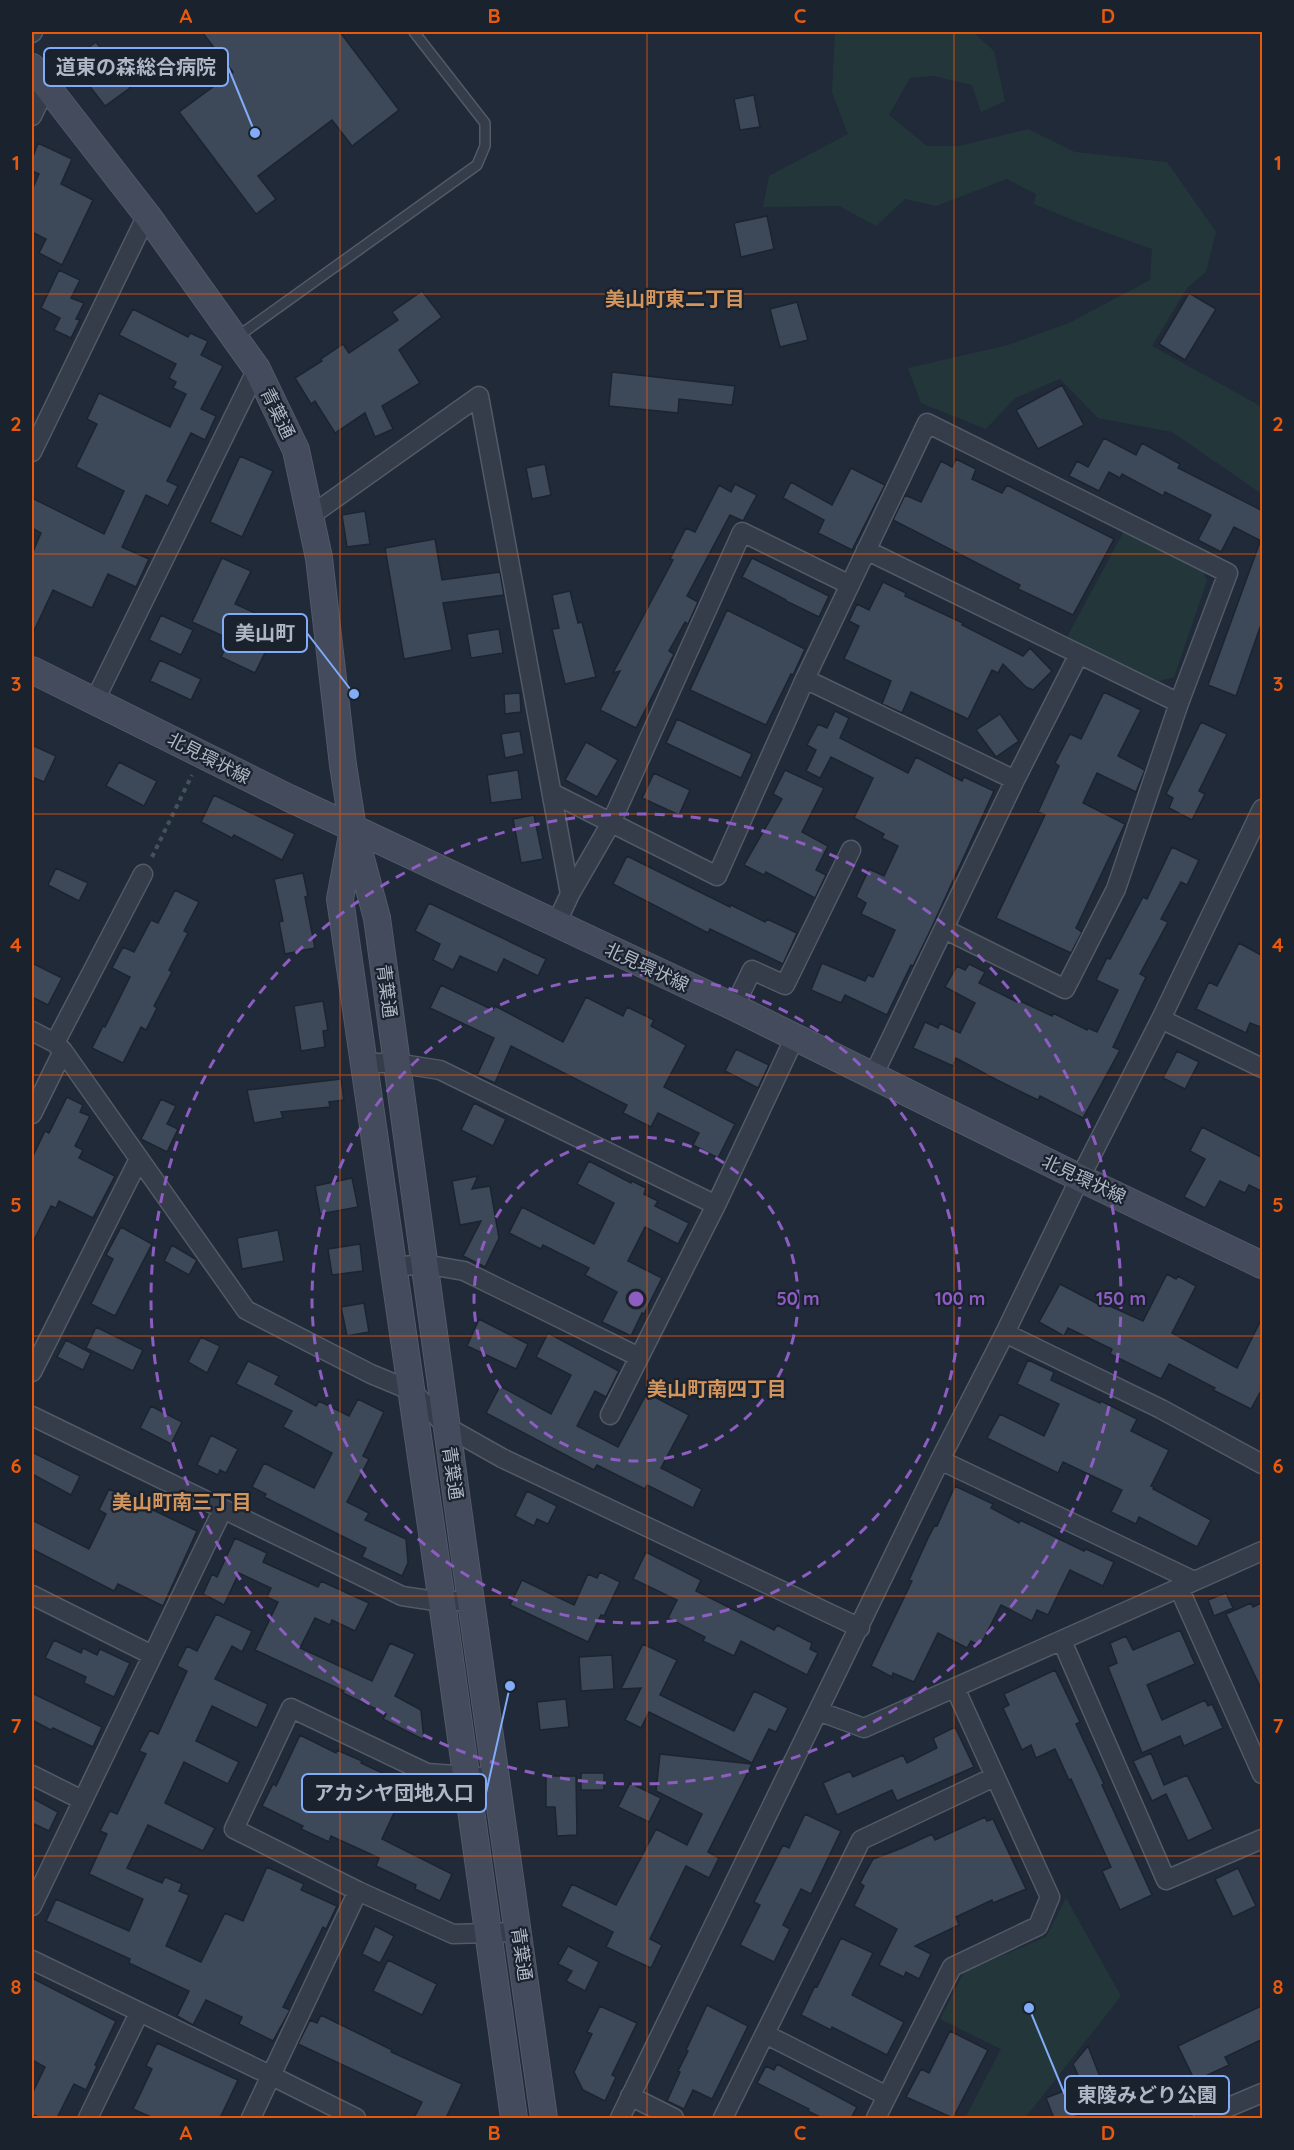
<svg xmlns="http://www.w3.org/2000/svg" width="1294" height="2150" viewBox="0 0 1294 2150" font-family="Quicksand,'Noto Sans JP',sans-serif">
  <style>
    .green { fill: #23373a }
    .building { fill: #3d4859; stroke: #1c2430; stroke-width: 1.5 }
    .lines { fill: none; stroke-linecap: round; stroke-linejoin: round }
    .lane-casing { stroke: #525a67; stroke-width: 12 }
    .street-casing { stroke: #525a67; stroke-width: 21 }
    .secondary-casing { stroke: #525a67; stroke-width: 28 }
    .path { stroke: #415458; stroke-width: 4; stroke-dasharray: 4.5 4.5; stroke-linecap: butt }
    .lane { stroke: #353c4a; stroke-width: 9 }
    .street { stroke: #353c4a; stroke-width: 18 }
    .secondary { stroke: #434b5d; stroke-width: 26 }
    .grid { fill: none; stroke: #e8590c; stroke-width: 1.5; stroke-opacity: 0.55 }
    .ring { fill: none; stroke: #8d5dc1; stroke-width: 3; stroke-dasharray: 10 8 }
    .labels { text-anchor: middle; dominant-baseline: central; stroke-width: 4.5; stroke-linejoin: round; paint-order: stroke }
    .street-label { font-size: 18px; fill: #afb7c6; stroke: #1a222e }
    .neighbourhood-label { font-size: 20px; font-weight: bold; fill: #d4955c; stroke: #1a222e }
    .centre { fill: #8d5dc1; stroke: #1a222e; stroke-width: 3 }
    .ring-label { font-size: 18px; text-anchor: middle; font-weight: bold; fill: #8d5dc1; stroke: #1a222e; stroke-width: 4.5; stroke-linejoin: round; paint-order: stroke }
    .leader { fill: none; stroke: #82abf8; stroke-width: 2 }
    .callout-dot { fill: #82abf8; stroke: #1a222e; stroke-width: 2 }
    .callout { fill: #1a222e; stroke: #82abf8; stroke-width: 2 }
    .callout-label { font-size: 20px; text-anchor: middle; font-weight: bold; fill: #afb7c6 }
    .neatline { fill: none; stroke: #e8590c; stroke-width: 2 }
    .grid-label { font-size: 20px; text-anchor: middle; font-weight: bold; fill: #e8590c }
  </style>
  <rect width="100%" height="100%" fill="#212a39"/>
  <path class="green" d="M835,32H973L994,51L1005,101L981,112L972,85L933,76L910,78L889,115L927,146H959L1028,129L1075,152L1167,162L1216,232L1206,272L1187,288L1152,346L1262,407V494L1172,432L1098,418L1060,379L1015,398L986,429L921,403L908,368L1008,345L1069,323L1150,280L1152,249L1088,226L1034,204L1036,194L1007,179L936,206L905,199L876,226L839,206L763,207L769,176L848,134L832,92Z
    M1124,531L1202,567L1207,581L1174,677L1159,681L1066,639Z
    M1066,1898L1121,1996L1025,2118H965L1001,2049L940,2019L964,1972L1046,1937Z"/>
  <path class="building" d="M202,32H340L399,110L352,146L332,120L258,176L276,199L256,214L179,112L233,72Z
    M96,42L130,88L105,106L70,61Z
    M754,95L760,127L740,130L734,99Z
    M38,143L72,159L61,184L93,200L62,265L39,253L46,239L32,232V190L39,174L32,171V159Z
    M767,216L774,249L741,257L734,223Z
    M59,270L80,280L71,298L84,303L76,319L80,320L71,338L54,330L60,318L41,308Z
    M422,291L442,317L399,350L420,383L382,406L393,429L375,437L365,413L335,433L315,401L311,404L295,378L322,361L321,359L343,344L349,353L398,320L392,312Z
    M1189,293L1216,309L1185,360L1159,344Z
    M797,302L808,340L780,347L770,309Z
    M133,309L188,337L190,333L208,341L201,355L223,366L201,409L216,416L205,440L191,433L167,481L178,486L168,506L146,495L122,547L149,559L136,587L108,574L92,608L53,590L32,635V554L41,533L32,528V498L104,534L124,491L76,467L97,424L87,419L99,393L170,427L186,394L173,388L176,382L169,378L176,364L119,335Z
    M612,372L735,386L732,405L679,399L678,413L609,406Z
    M1062,385L1084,425L1038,449L1016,410Z
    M1104,438L1136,455L1142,443L1180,464L1178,468L1263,511V542L1234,527L1221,552L1198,540L1211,515L1165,492L1163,496L1122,474L1120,478L1109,472L1099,491L1069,476L1077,461L1088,467Z
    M240,456L273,471L242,537L210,522Z
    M956,459L976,469L972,479L1002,493L1007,485L1114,539L1073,615L1018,589L1020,585L893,520L905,495L921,502L941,461L952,467Z
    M545,464L551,495L532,499L526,468Z
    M851,468L885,485L852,550L818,533L824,520L783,498L791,482L832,505Z
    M735,484L757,495L743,521L730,515L687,596L698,602L688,624L685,622L669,651L674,654L636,728L600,710L620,671L613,673L673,560L670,559L686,528L695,532L719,485L731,492Z
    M365,511L370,544L347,547L342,515Z
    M435,539L442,580L500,572L504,595L443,603L452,650L404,659L385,548Z
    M1260,542H1263V619L1236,696L1208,685Z
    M222,558L251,571L235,604L279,624L255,673L221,657L230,639L192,622Z
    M752,558L829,596L819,617L786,601V600L742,577Z
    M883,582L906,593L905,596L963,623L962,625L1023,656L1030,648L1052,671L1033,690L1026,687L1003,664L998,673L992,670L968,719L911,692L902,713L882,704L891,681L844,659L859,626L849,621L857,604L869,610Z
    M570,591L578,623L582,622L596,677L565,684L552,629L559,628L552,595Z
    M727,610L805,649L793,675L791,674L766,725L690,690Z
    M161,615L193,630L181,655L149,640Z
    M499,629L503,653L471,658L467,634Z
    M160,660L201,679L191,700L150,681Z
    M1104,692L1141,710L1118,756L1145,770L1136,792L1097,773L1083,803L1125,824L1076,928L1082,932L1071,953L996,918L1045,815L1038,812L1059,766L1055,763L1070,734L1081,739Z
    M520,693L521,712L505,714L504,694Z
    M835,711L849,718L840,738L908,773L916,757L962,781L964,777L994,791L931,929L913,966L911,965L887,1015L845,995L841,1003L811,990L822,963L865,981L868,975L873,977L895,930L861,914L866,903L856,897L869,869L884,876L898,846L882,838L884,834L854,818L873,778L831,757L820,778L806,771L816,750L807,745L818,724L827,728Z
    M1000,714L1019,741L996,757L976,730Z
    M677,719L752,754L741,778L666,743Z
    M1201,722L1227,734L1199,791L1205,794L1192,820L1169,808L1173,798L1166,794Z
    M520,731L524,754L505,758L501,734Z
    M586,742L618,760L597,797L565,780Z
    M32,745L56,756L44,782L32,777Z
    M119,762L157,781L144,806L106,786Z
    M518,770L522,799L491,803L487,775Z
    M785,770L824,788L802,832L828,846L816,870L826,875L815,898L766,872L764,875L744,865L782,799L773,794Z
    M654,773L690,790L679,815L642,798Z
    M214,795L295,834L282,860L234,835L232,838L201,822Z
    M534,815L543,859L521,863L513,819Z
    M1172,847L1199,860L1187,885L1181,882L1161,919L1168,922L1140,974L1146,977L1113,1047L1120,1050L1083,1118L1040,1096L1038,1100L997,1080L956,1058L953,1066L913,1048L925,1022L938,1028L940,1023L960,1033L975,1003L945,987L957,966L965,970L969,964L985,972L979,983L1017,1002L1018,1000L1052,1016L1053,1013L1087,1030L1088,1028L1097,1032L1118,990L1096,980L1107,958L1110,959L1143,897L1147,899Z
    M627,856L730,907L731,905L765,922L767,919L797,933L783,964L710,929L708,933L613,884Z
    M56,868L88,883L79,901L48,885Z
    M303,873L308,896L305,897L315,948L285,954L279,922L283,921L274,879Z
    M175,890L199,902L184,931L188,933L169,970L172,972L154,1006L157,1008L146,1030L141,1027L123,1063L92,1048L103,1026L105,1027L130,977L112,968L123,947L134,952L151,920L158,923Z
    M429,903L546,959L538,976L504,959L497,973L460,956L453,970L433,960L440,944L415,931Z
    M1239,943L1263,956V1028L1250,1023L1246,1033L1196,1009L1209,982L1217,986Z
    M32,963L62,978L48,1005L32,997Z
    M441,985L493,1010L495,1006L563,1042L586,997L623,1016L627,1007L654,1020L651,1026L686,1045L664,1087L735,1124L718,1158L693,1145L699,1133L658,1113L651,1127L623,1113L627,1105L511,1046L495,1083L477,1075L494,1038L430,1008Z
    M323,1001L328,1030L323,1031L325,1047L301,1051L294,1006Z
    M736,1049L769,1065L758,1088L725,1071Z
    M1177,1051L1199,1062L1185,1089L1163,1078Z
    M341,1079L344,1100L329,1102L330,1107L281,1112L283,1118L254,1123L247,1090Z
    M67,1097L83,1105L80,1112L90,1116L75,1146L83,1150L79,1158L115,1176L93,1218L59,1201L56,1208L51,1206L32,1244V1158L45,1131L49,1133Z
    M161,1099L176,1106L167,1124L178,1129L167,1152L141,1139Z
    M474,1103L506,1119L493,1146L461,1130Z
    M1202,1127L1263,1158V1192L1249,1185L1245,1193L1220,1181L1205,1208L1184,1197L1205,1159L1190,1151Z
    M589,1161L631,1183L632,1181L646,1188L644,1194L658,1201L655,1206L689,1223L678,1244L645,1227L628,1261L662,1278L644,1314L642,1313L631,1336L602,1322L617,1292L585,1275L589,1268L543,1245L541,1249L509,1233L522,1207L594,1244L614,1203L577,1184Z
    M478,1176L472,1189L490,1186L499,1238L485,1267L463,1256L481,1221L460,1225L452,1181Z
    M352,1178L358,1207L320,1214L315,1186Z
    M121,1227L152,1244L115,1316L91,1304L113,1259L106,1255Z
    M278,1230L284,1261L242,1269L237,1238Z
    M360,1244L363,1271L332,1275L328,1249Z
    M172,1245L197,1260L189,1275L164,1261Z
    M1167,1274L1176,1279L1178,1276L1196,1286L1172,1333L1237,1368L1263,1316V1387L1251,1409L1213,1390L1215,1388L1169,1364L1161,1379L1110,1354L1112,1349L1068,1328L1064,1336L1039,1322L1060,1284L1100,1305L1101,1302L1143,1321Z
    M364,1303L369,1332L347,1336L341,1307Z
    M479,1319L528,1344L516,1369L467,1346Z
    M96,1327L143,1350L133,1371L86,1348Z
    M548,1333L619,1371L606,1397L595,1391L577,1426L618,1447L647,1393L689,1415L661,1468L702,1489L693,1508L647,1485L645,1489L597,1465L594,1470L486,1413L500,1386L551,1414L571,1375L536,1357Z
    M201,1337L220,1346L207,1373L188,1362Z
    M66,1340L91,1353L83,1370L57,1357Z
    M1028,1360L1054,1372L1051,1380L1100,1403L1101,1401L1137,1419L1131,1431L1169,1450L1151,1486L1154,1487L1153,1489L1211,1520L1197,1547L1139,1517L1136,1524L1111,1512L1122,1490L1063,1462L1058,1473L987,1438L1000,1414L1044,1436L1059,1404L1017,1384Z
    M248,1361L279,1376L275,1384L316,1406L319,1401L349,1416L358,1399L384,1412L363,1456L369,1459L347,1502L369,1513L365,1520L406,1539L408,1563L402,1576L362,1557L366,1548L264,1497L266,1494L252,1487L264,1463L314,1488L332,1453L283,1427L292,1411L236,1384Z
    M151,1406L182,1422L171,1444L140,1428Z
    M211,1435L238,1449L226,1473L220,1470L218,1475L197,1465Z
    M32,1452L80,1476L71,1495L32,1474Z
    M955,1486L993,1504L991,1508L1019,1523L1020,1520L1084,1551L1086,1549L1114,1562L1103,1586L1070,1570L1048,1615L1037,1610L1032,1621L1001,1605L980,1646L971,1641L967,1648L938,1633L914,1682L893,1673L892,1677L871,1666L912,1581L909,1580L929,1536L935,1525L937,1526Z
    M109,1489L197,1531L163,1606L118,1584L114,1591L32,1549V1520L89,1549L106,1514L99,1510Z
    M527,1491L557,1506L548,1524L537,1519L534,1526L515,1516Z
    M235,1538L267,1553L263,1562L318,1587L321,1581L369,1603L355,1631L332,1620L330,1625L315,1618L300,1648L372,1681L390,1643L415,1654L395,1696L421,1710L424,1740L383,1719L386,1714L343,1693L344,1691L255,1650L278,1602L267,1597L271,1588L239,1573L224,1605L203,1594L212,1574L217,1577Z
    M646,1552L701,1580L696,1591L774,1630L777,1625L812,1643L810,1649L818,1653L807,1675L741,1641L734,1656L703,1641L705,1637L668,1618L677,1600L633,1579Z
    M600,1572L620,1582L604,1616L601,1615L588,1642L510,1605L522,1580L574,1605L588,1574L597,1578Z
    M1226,1593L1233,1608L1214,1616L1208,1600Z
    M1263,1602V1693L1226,1614L1251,1603L1253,1607Z
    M216,1614L252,1631L242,1652L232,1646L215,1679L268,1704L257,1728L212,1706L196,1741L239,1762L228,1784L184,1762L165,1803L215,1828L203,1851L148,1825L127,1868L162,1883L165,1877L182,1884L179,1891L189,1895L166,1946L201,1962L225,1913L243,1921L267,1867L304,1884L301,1890L337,1906L326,1929L323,1927L283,2007L290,2010L273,2041L239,2024L242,2017L206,2000L193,2025L177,2016L189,1991L129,1963L130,1959L46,1921L56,1899L129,1931L143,1899L89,1874L107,1834L100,1831L110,1811L117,1814L146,1754L139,1751L150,1730L158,1734L187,1671L177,1666L187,1646L197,1651Z
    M1180,1630L1195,1664L1147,1685L1162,1720L1205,1700L1208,1706L1212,1704L1223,1728L1184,1746L1180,1736L1142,1753L1108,1667L1117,1663L1110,1643L1126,1636L1133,1650Z
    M54,1640L81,1653L83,1648L97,1655L100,1649L130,1663L114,1697L84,1683L86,1677L45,1658Z
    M643,1644L677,1660L660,1695L734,1731L754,1691L788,1708L776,1732L769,1729L752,1763L649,1712L641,1728L625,1720L641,1688L621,1689Z
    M612,1655L614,1689L581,1691L579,1657Z
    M1055,1670L1080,1722L1076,1724L1104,1784L1102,1785L1152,1895L1120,1910L1102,1871L1111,1867L1071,1779L1069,1780L1055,1749L1036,1758L1031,1745L1022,1750L1003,1708L1009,1705L1004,1694Z
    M32,1693L102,1727L93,1747L53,1728L51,1730L32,1720Z
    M566,1699L569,1727L540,1730L537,1702Z
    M955,1727L974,1767L897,1801L892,1790L837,1815L823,1783L850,1771L853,1777L903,1755L907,1763L937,1748L933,1738Z
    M300,1735L336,1753L337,1750L362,1761L361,1763L399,1781L397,1787L404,1791L382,1839L452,1874L440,1901L415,1889L416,1885L376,1866L379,1858L331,1836L329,1842L301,1829L303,1826L262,1806L273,1784L276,1786Z
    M1151,1753L1164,1785L1187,1775L1213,1829L1188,1841L1166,1794L1152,1801L1133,1761Z
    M660,1754L752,1764L708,1852L719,1858L709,1878L686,1866L650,1939L662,1945L651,1968L606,1947L613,1932L561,1906L572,1884L616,1905L656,1829L687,1845L702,1814L656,1791Z
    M581,1773H604V1790H581Z
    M546,1776H576L577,1835L557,1836L555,1807H546Z
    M630,1783L661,1798L649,1822L618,1807Z
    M32,1798L58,1812L49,1831L32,1823Z
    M805,1814L841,1831L811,1894L801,1889L783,1925L790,1929L774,1962L740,1945L760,1905L754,1902L783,1845L789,1848Z
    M985,1817L987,1821L993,1819L1026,1889L993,1903L992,1900L956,1917L959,1925L915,1946L931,1954L919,1979L906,1972L904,1977L879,1965L897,1929L854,1906L864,1886L860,1883L873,1859L902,1848L932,1834L935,1840Z
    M1238,1868L1256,1906L1233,1917L1215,1879Z
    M375,1926L394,1936L380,1963L362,1954Z
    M841,1938L873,1953L852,1995L904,2022L887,2055L832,2027L831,2030L801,2015L815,1986L817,1987Z
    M568,1946L599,1962L585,1991L566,1981L572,1971L558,1964Z
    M388,1960L437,1984L422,2015L373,1991Z
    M32,1978L116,2021L95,2065L97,2066L86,2090L74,2084L57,2118H40L32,2114V2094L45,2067L32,2060Z
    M707,2005L748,2026L712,2099L693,2090L684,2109L667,2101L680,2072L678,2071L688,2051L686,2050Z
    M1263,2005V2039L1225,2057L1229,2065L1195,2081L1178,2046Z
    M600,2006L637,2023L612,2075L616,2077L605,2101L583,2090L574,2072L592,2034L587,2032Z
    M321,2015L392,2050L391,2052L462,2084L446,2118H414L422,2102L298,2044L310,2020L317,2023Z
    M950,2031L988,2050L953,2118L906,2097L921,2069L929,2073Z
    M157,2043L238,2080L220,2118H153L133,2109L152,2069L146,2066Z
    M1088,2046L1112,2108L1097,2114L1095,2109L1071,2118H1054L1046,2098L1082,2084L1073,2064Z
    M777,2064L857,2107L851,2118H822L808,2111L809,2109L757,2083L766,2066L774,2070Z"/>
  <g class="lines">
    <defs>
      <path id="lane" d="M237,337L477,165L485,146V123L414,32"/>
      <path id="street" d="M32,33L33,32
        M32,116L46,87
        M32,452L147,215
        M310,516L479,396L570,894
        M866,550L1179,703
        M805,679L1015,780
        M95,700L257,369
        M552,793L717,876L805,679L927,423L1228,573L1179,703L1116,889L1065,989L944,929
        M556,924L570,894L611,823L742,532L850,585
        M734,1007L752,970L785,985L851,850
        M1161,1019L1262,1068
        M32,1031L55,1043L63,1051L246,1310L371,1374L412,1391L447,1427L502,1458L860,1628
        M55,1043L143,874
        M364,1063H396L440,1070L716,1205
        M873,1076L1015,780L1078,656
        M32,1114L63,1051
        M394,1267L424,1264L464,1271L639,1357
        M1005,1333L1161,1409L1262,1464
        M32,1372L139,1159
        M610,1415L716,1205L795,1037
        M32,1416L402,1596L442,1602L470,1600
        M940,1460L1194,1581
        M1179,1588L1262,1774
        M32,1595L152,1655
        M1062,1641L1166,1880L1262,1839
        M818,1711L864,1728L1262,1551
        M32,1775L82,1800
        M496,1778L427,1773L291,1708L234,1829L358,1891L453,1934L519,1932
        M32,1906L223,1509
        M32,1960L272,2076L356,2118
        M765,2034L887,2096
        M630,2096L674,2118
        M88,2118L139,2013
        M251,2118L358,1891
        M620,2118L940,1460L1005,1333L1080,1178L1161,1019L1262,809
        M723,2118L861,1840L994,1777
        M876,2118L952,1967L1038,1926L1050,1897L955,1688
        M1203,2118L1262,2093"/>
      <path id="secondary" d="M32,67L147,215L257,369L296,450L319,558L343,765L353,829L377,918L464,1552L544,2118
        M32,670L289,798L734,1007L1080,1178L1262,1265
        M352,835L340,899L442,1602L514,2118"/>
    </defs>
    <use href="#lane" class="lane-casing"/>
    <use href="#street" class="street-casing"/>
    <use href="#secondary" class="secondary-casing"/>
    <path class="path" d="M152,857L192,775"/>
    <use href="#lane" class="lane"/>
    <use href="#street" class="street"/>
    <use href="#secondary" class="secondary"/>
  </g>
  <path class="grid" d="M340,32V2118M647,32V2118M954,32V2118M32,294H1262M32,554H1262M32,814H1262M32,1075H1262M32,1336H1262M32,1596H1262M32,1856H1262"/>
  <g class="ring">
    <circle cx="636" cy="1299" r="162"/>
    <circle cx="636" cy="1299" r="324"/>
    <circle cx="636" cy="1299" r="485"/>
  </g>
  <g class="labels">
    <g class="street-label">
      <text transform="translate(278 413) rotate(64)">青葉通</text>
      <text transform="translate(209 758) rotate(27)">北見環状線</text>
      <text transform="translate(647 967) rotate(25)">北見環状線</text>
      <text transform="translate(387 991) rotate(83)">青葉通</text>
      <text transform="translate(1084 1179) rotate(25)">北見環状線</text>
      <text transform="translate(453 1473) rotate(82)">青葉通</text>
      <text transform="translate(522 1954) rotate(82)">青葉通</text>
    </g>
    <g class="neighbourhood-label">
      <text x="675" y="298">美山町東二丁目</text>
      <text x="717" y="1388">美山町南四丁目</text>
      <text x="182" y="1501">美山町南三丁目</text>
    </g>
  </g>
  <circle cx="636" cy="1299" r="9" class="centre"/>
  <g class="ring-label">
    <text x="798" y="1305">50 m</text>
    <text x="960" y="1305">100 m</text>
    <text x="1121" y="1305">150 m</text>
  </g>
  <path class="leader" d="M255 133L228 67M354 694L307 633M510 1686L486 1793M1029 2008L1065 2095"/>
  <g class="callout-dot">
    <circle cx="255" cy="133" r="6"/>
    <circle cx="354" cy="694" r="6"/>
    <circle cx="510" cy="1686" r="6"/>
    <circle cx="1029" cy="2008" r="6"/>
  </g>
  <g class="callout">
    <rect x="44" y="48" width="184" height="38" rx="6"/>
    <rect x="223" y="614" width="84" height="38" rx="6"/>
    <rect x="302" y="1774" width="184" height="38" rx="6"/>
    <rect x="1065" y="2076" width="164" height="38" rx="6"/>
  </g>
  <g class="callout-label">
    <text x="136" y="74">道東の森総合病院</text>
    <text x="265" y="640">美山町</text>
    <text x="394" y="1800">アカシヤ団地入口</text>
    <text x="1147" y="2102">東陵みどり公園</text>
  </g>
  <rect width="1294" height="2150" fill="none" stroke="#1a222e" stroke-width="66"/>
  <rect x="33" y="33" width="1228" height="2084" class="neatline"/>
  <g class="grid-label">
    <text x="186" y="23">A</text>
    <text x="494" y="23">B</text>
    <text x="800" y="23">C</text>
    <text x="1108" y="23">D</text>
    <text x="16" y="170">1</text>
    <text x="1278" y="170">1</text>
    <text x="16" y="431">2</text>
    <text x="1278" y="431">2</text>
    <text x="16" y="691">3</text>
    <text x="1278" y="691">3</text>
    <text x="16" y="952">4</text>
    <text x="1278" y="952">4</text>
    <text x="16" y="1212">5</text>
    <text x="1278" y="1212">5</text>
    <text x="16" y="1473">6</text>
    <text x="1278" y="1473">6</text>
    <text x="16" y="1733">7</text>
    <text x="1278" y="1733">7</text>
    <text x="16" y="1994">8</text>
    <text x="1278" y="1994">8</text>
    <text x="186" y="2140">A</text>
    <text x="494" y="2140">B</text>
    <text x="800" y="2140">C</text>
    <text x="1108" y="2140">D</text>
  </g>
</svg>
